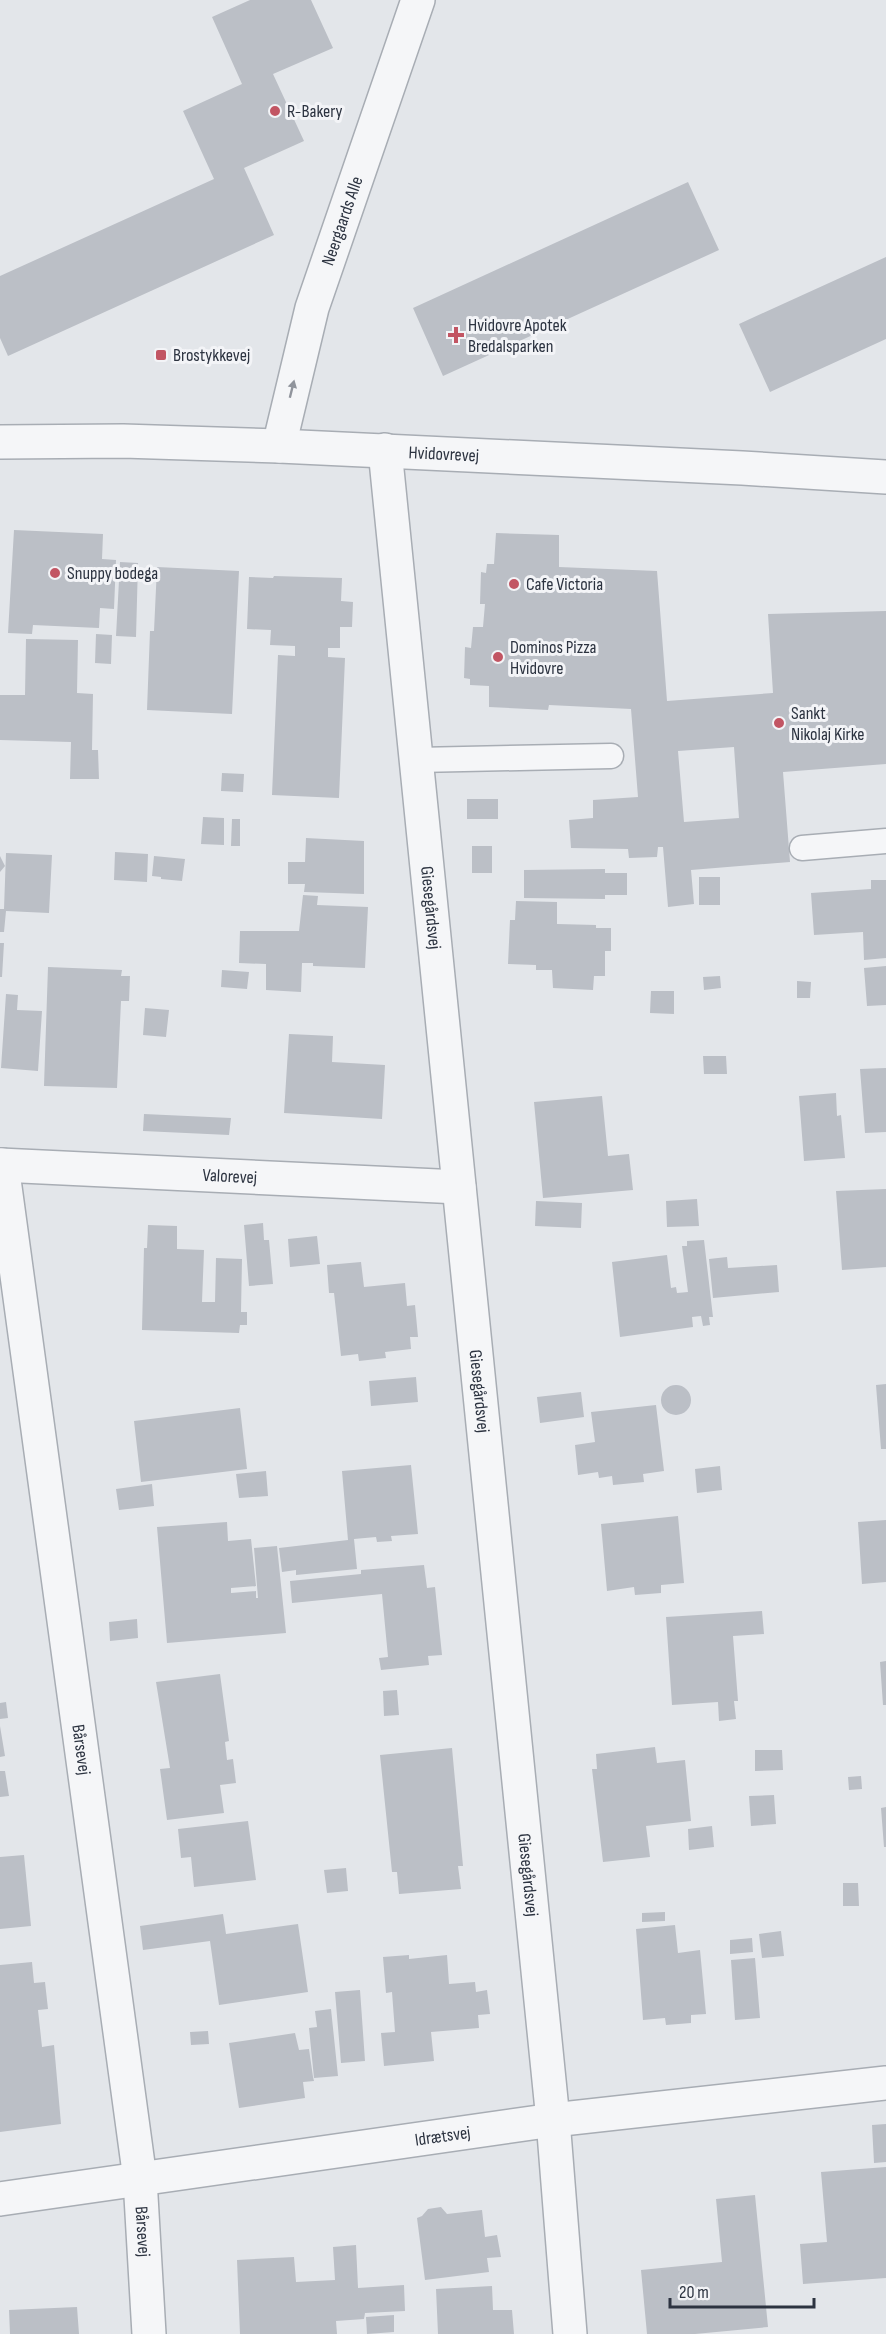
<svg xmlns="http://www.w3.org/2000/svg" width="886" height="2334" viewBox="0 0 886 2334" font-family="'Sofia Sans Condensed',sans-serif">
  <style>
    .building { fill: #bbbfc6; fill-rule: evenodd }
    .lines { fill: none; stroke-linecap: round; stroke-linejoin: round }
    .service-casing { stroke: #a8adb4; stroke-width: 27 }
    .minor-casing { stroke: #a8adb4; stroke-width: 36 }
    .tertiary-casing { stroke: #a8adb4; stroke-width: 36 }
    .service { stroke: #f5f6f8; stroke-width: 24 }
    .minor { stroke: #f5f6f8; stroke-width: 33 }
    .tertiary { stroke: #f5f6f8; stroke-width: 33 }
    .oneway { fill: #90949c }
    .poi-dot { fill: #c25563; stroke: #f3f4f7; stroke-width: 2 }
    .labels { text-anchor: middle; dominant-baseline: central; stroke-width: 6; stroke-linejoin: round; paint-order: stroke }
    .poi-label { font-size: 18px; fill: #2c3340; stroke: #f3f4f7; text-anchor: start }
    .street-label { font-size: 18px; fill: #2c3340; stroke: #f3f4f7 }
  </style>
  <rect width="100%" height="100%" fill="#e3e6ea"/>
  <path class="building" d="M250,0H311L333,48L273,74L304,141L244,168L274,235L8,356L0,338V276L214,179L183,111L242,84L212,17Z
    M688,182L719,250L443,376L413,308Z
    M886,257V339L770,392L739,324Z
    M14,530L103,534L102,559L116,560L114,609L100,608L99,628L33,625L32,634L8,633Z
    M496,533L559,535V567L657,571L667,701L773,693L768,614L886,611V764L783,772L790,862L691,870L694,904L668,907L663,847H658L657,857L629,858L628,849L571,848L569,820L593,818V800L638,797L631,709L549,705L548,710L489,707V686L470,685V679L464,678L465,647L471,648L473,627H483L485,604H480L481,572L486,573L487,564H494ZM734,747L739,818L684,822L678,751Z
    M120,562L138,563L136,637L116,636Z
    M157,567L239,571L232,714L147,710L150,631H154Z
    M274,576L342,578L341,601L353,602L352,627H340V648H328V657L345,658L339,798L272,795L278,655L295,656V646L270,645L271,630L247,629L249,577L273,578Z
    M96,634L112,635L111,664L95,663Z
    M26,639L78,640L77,693L93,694L92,750H98L99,779H70L71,742L0,740V695H25Z
    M222,773L244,774L243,792L221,791Z
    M467,799H498V819H467Z
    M203,817L224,818V845L201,844Z
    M232,819H240V846H231Z
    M306,838L364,841V894L304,892L305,884H288V862H305Z
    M472,846H492V873H472Z
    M115,852L148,854L147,882L114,880Z
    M6,853L52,855L49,913L6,911L4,932H0V909H4Z
    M0,856L5,866L0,872Z
    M154,856L185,859L182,881L161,879V877L152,876Z
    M605,869V873H627V895H605V899L524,898V870Z
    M699,877H720V905H699Z
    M871,880H886V958L864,960L863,932L814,935L811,893L871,889Z
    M303,895L318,896L317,905L368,907L365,968L313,966V963H302L301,992L266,990V964L239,963L240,931H299Z
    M516,901L557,902V924L596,925V928H611V951H605V976H594L593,990L553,988L552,970H536V965L508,964L510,920H515Z
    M0,943H4L2,977H0Z
    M886,966V1005L867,1006L864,968Z
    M48,967L122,970L121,976H130L129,1001H121L117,1088L44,1086Z
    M222,970L249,972L247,989L221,987Z
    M720,976L721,988L704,990L703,977Z
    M797,981L811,982L810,998H797Z
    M651,991H674V1014L650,1013Z
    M6,994L18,995L17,1010L42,1011L38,1071L1,1068Z
    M145,1008L169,1010L166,1037L143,1035Z
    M289,1034L333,1036L332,1062L385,1065L382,1119L284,1113Z
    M703,1056H726L727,1074H704Z
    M886,1068V1132L865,1133L860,1069Z
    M836,1093L837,1116L841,1115L845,1158L804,1161L799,1096Z
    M602,1096L608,1156L629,1154L633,1190L543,1198L534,1102Z
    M144,1114L231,1118L229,1135L143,1131Z
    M886,1189V1267L842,1270L836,1191Z
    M697,1199L699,1226L667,1227L666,1201Z
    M536,1201L582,1203L581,1228L535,1226Z
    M263,1223L264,1240H269L273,1284L249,1286L244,1225Z
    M148,1225L177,1226V1249L204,1250L202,1302H215L216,1258L242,1259L241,1312H247V1325H240L239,1333L142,1330L144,1248H147Z
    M317,1236L320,1264L290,1267L288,1239Z
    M704,1240L713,1317H709L710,1325L703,1326L701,1316L692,1317L693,1327L620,1337L612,1262L667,1255L671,1288L676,1287L677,1293L688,1292L682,1246H687V1241Z
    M727,1257L728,1268L777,1265L779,1292L713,1298L709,1259Z
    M361,1262L364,1287L405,1283L407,1306L415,1305L418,1337H410L411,1349L385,1352L386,1358L359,1361L358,1354L341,1356L334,1293H329L327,1265Z
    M416,1377L418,1402L371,1406L369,1381Z
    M886,1384V1449H881L876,1385Z
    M661 1400a15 15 0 1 1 30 0a15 15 0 1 1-30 0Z
    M581,1392L584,1417L540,1423L537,1397Z
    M656,1405L664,1471L643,1474L644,1482L613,1485L612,1476L599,1478L598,1472L578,1475L575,1445L595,1442L591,1412Z
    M240,1408L247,1469L141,1482L134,1421Z
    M411,1465L418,1534L391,1536L392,1541L377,1542L376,1537L354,1539L357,1569L296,1575V1570L282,1572L279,1548L348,1540L342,1471Z
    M720,1466L722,1490L697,1493L695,1469Z
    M266,1471L268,1496L239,1498L236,1474Z
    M152,1484L154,1506L119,1510L116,1489Z
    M678,1516L684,1583L661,1585V1593L635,1595L634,1587L607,1591L601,1524Z
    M886,1520V1582L862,1584L858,1522Z
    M227,1522L228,1541L251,1539L256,1586L231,1588V1593L256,1591V1598H258L254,1548L277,1546L286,1633L167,1643L157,1527Z
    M424,1565L427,1588L435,1587L442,1655L428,1656L429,1665L381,1670L379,1658L388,1657L382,1594L292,1603L290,1581L361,1574V1570Z
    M762,1611L764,1634L733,1636L738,1701H734L736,1719L719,1721L718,1702L672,1705L666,1617Z
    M137,1619L138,1638L110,1641L109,1622Z
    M886,1661V1705H883L880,1662Z
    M220,1674L229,1741L225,1742L227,1760L233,1759L236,1783L220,1785L224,1813L167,1820L160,1769L170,1768L156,1682Z
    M397,1690L399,1715L384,1716L383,1691Z
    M6,1702L8,1718L0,1719V1703Z
    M0,1726L5,1756L0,1757Z
    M655,1747L657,1763L685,1760L691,1821L646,1826L650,1857L603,1862L592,1769H597L596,1754Z
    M452,1748L463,1866H458L461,1889L399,1894L397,1872H392L380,1755Z
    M755,1750H782L783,1770L755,1771Z
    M0,1771H5L9,1796L0,1797Z
    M861,1776L862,1789L849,1790L848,1777Z
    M774,1795L776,1824L751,1826L749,1796Z
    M886,1807V1847H884L881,1808Z
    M248,1821L256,1880L194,1887L191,1857L181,1858L178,1829Z
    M712,1826L714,1847L689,1850L688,1829Z
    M24,1855L31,1926L0,1929V1857Z
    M346,1868L348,1891L327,1893L324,1870Z
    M843,1883H858L859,1906H843Z
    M665,1912V1921L642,1922V1913Z
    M223,1914L226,1934L298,1924L308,1992L219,2005L210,1941L143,1950L140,1926Z
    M675,1925L678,1953L700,1950L706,2014L691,2015V2023L666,2025L665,2018L643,2020L636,1929Z
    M781,1931L784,1956L762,1958L759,1934Z
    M752,1938L753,1952L730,1954V1940Z
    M409,1955V1959L447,1955L449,1984L475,1982L476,1992L487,1990L490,2014L478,2015L479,2028L431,2032L434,2061L384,2066L381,2033L395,2032L392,1992L386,1993L383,1957Z
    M755,1958L760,2018L735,2020L731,1960Z
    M32,1962L34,1983L45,1982L48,2009L38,2010L42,2047L54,2045L61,2124L0,2132V1965Z
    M360,1990L365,2061L341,2063L335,1992Z
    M331,2009L338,2076L314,2078L309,2028L317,2027L315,2011Z
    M208,2031L209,2044L191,2045L190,2032Z
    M295,2033L299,2050L309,2049L313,2077L314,2081L303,2082L305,2098L239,2108L229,2043Z
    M886,2124V2162L874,2163L872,2125Z
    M886,2167V2278L803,2284L800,2244L827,2242L821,2172Z
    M755,2195L768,2327L695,2334H647L641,2270L722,2262L716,2199Z
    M441,2207L447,2214L482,2210L485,2237L497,2235L501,2257L487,2258L489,2272L425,2280L417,2218L422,2216L428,2209Z
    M356,2245L358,2288L404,2285L405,2311L365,2313L364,2319L336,2321L337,2334H240L237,2260L294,2257L296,2282L335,2280L333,2247Z
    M492,2286L493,2310H512L514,2334H438L436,2289Z
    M77,2307L79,2334H10L9,2310Z
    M394,2315V2332L367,2334L366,2317Z"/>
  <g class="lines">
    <defs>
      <path id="service" d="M417,760L611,756
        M802,848L886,841"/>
      <g id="minor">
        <path id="s1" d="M279,446L312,308L418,0"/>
        <path id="s2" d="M385,450L553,2120L570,2334"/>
        <path id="s3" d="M0,1165L459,1187"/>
        <path id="s4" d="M2,1165L140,2179L149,2334"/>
        <path id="s5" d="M0,2199L553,2120L886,2083"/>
      </g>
      <g id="tertiary">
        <path id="s6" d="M0,442L123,441L279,446L742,468L886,477"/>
      </g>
    </defs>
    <use href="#service" class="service-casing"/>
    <use href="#minor" class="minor-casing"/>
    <use href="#tertiary" class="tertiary-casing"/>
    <use href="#service" class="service"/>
    <use href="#minor" class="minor"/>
    <use href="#tertiary" class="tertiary"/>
  </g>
  <defs><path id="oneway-solid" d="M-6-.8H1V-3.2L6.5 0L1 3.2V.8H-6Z" transform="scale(1.5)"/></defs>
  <use class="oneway" href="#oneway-solid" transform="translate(292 389) rotate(-76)"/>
  <g class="poi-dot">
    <circle cx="275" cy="111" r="6"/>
    <path d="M453 326h6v6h6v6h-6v6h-6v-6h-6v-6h6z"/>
    <rect x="155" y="349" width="12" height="12" rx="3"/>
    <circle cx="55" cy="573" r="6"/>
    <circle cx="514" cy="584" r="6"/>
    <circle cx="498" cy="657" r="6"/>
    <circle cx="779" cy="723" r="6"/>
  </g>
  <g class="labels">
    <g class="poi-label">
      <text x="287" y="111">R-Bakery</text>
      <text x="468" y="325">Hvidovre Apotek<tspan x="468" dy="21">Bredalsparken</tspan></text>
      <text x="173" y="355">Brostykkevej</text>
      <text x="67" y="573">Snuppy bodega</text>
      <text x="526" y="584">Cafe Victoria</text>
      <text x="510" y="647">Dominos Pizza<tspan x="510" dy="21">Hvidovre</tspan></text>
      <text x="791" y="713">Sankt<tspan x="791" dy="21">Nikolaj Kirke</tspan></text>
    </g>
    <g class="street-label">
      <text stroke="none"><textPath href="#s1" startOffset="234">Neergaards Alle</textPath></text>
      <text stroke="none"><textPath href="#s6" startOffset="444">Hvidovrevej</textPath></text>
      <text stroke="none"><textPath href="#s2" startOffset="460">Giesegårdsvej</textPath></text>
      <text stroke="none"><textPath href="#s3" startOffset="230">Valorevej</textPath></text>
      <text stroke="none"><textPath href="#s2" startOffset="946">Giesegårdsvej</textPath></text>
      <text stroke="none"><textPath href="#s4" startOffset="590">Bårsevej</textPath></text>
      <text stroke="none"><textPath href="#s2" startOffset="1432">Giesegårdsvej</textPath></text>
      <text stroke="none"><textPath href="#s5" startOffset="447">Idrætsvej</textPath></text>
      <text stroke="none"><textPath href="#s4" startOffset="1076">Bårsevej</textPath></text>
    </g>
  </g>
  <path d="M670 2298v9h144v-9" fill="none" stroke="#2c3340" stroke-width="3"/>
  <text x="679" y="2298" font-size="18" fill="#2c3340" stroke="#f3f4f7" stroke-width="4.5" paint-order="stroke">20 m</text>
</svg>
